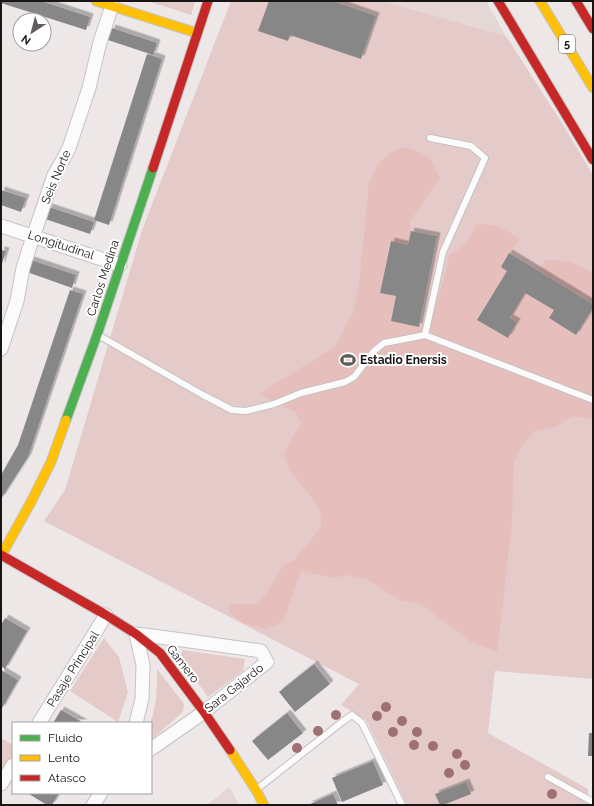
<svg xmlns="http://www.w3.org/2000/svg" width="594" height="806" viewBox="0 0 594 806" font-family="Raleway,sans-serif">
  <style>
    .built { fill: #e4d7d6 }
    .green { fill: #e4cac8 }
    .forest { fill: #e6bfbc }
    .building { fill: #888787; filter: url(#shadow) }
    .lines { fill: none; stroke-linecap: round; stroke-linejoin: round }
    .lane-casing { stroke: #c6c2c1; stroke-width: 8 }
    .street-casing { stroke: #c6c2c1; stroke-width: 15 }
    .fast-casing { stroke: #c6c2c1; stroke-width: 11 }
    .slow-casing { stroke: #c6c2c1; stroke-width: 11 }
    .jam-casing { stroke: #c6c2c1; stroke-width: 11 }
    .lane { stroke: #fcfbfb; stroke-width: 6 }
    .street { stroke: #fcfbfb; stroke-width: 13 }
    .fast { stroke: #4caf50; stroke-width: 9 }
    .slow { stroke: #ffc107; stroke-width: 9 }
    .jam { stroke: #c62828; stroke-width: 9 }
    .tree { fill: #9e7072 }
    .labels { text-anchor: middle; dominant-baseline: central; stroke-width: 4; stroke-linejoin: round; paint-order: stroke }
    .shield { fill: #fff; stroke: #5d5b5b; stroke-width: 1 }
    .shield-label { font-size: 11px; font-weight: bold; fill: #181515 }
    .street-label { font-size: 12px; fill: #181515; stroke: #fff }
    .poi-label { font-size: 12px; font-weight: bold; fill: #181515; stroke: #fff; text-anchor: start }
  </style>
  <defs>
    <filter id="shadow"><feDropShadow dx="3.5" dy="-3.5" stdDeviation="0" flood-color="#0004"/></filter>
  </defs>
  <rect width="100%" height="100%" fill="#ede7e7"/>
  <path class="built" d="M382,1H486L506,36Z
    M229,786L239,805H207L229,787Z"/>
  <path class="green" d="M148,1H195L191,15Z
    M231,1H382L506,36L563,125L593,175V679L495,671L488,733L588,789L587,805H407L366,720L341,705L359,684L44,521L65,490L142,230Z
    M104,638L119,657L128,693L118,722L70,691Z
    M183,650L245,659L243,671L208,697L179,656Z
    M157,669L184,704L183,712L151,740V723H150C157,706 157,687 157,669Z
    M1,738L13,745V764L1,783Z"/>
  <path class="forest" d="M405,147L417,151L431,159L440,179L410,221L411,231L408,245L390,242L380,293L396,296L419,327L432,314L445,276L449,255L466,244L477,224L493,225L505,229L520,240L509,253L501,267L507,271L477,320L508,338L517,322L510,318L525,293L554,310L549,318L576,335L593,308V419L572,416L556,427L535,431L523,445L514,462L512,524L497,652L471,642L422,605L399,600L367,579L347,575L333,578L301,571L283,622L266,629L243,623L229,612L231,604H258L267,592L283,566L295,559L321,527V517L316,503L289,470L284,454L289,443L301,423L295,412L258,394L335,347L353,312L359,285L369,182L378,164L391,152Z
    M545,260L568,261L593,272V304L539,272Z"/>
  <path class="building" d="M1,1H41L90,17L86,30L1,3Z
    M269,1H333L376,16L361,59L290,35L288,41L258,31Z
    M112,28L157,43L153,55L108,40Z
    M147,54L162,59L109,225L94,220Z
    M1,190L26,198L21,212L1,205Z
    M49,207L94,222L90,234L45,219Z
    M411,231L437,236L419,327L391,321L396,296L380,293L391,241L408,245Z
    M1,250L6,251L1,267Z
    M509,253L593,304V308L576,335L549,318L554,310L525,293L510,318L517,322L508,338L477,320L507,271L501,267Z
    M31,260L76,275L72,288L27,272Z
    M70,290L83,294L28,457L1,499V475L18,445Z
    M5,618L27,631L5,669L1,666V625Z
    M314,664L330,684L295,712L279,692Z
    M1,670L18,680L1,710Z
    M61,710L84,723H53Z
    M287,713L303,733L268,760L252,741Z
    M589,733H593V756H588Z
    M373,761L383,785L342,802L332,778Z
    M466,782L471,794L443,805H440L435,794Z
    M30,793H59L52,805H47L29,794Z
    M333,794L338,805H308Z"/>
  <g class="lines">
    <defs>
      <path id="lane" d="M98,335L203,395L232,410L246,411L274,404L301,393L345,382L354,377L374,351L384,343L405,339L425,335L443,252L485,158L471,146L430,138
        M425,335L593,400
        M548,777L593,802
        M257,789L342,722L352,715L362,723L402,805"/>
      <path id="street" d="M1,226L120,265
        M1,349L17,301L23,268L29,249L54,175L64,158L69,148L89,88L100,42L112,6
        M39,723L106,615
        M136,723L142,699L143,665L136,634L175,639L261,651L267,662L204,712L151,749
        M1,784L13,765
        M93,805L101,793"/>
      <path id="fast" d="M591,157L593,158
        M66,420L97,335L153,168"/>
      <path id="slow" d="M96,1L197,33
        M540,1L593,88
        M1,556L31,502L51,462L66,420
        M230,750L256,790L264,805"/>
      <path id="jam" d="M498,1L593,160
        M576,1L593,29
        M153,168L208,1
        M1,555L106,615L136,634L160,653L204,712L230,750"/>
    </defs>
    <use href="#lane" class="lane-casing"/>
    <use href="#street" class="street-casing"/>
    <use href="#fast" class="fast-casing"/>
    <use href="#slow" class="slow-casing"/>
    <use href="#jam" class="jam-casing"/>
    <use href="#lane" class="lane"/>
    <use href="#street" class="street"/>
    <use href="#fast" class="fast"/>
    <use href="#slow" class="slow"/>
    <use href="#jam" class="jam"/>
  </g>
  <g class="tree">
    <circle cx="386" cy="707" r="5"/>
    <circle cx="336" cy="715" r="5"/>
    <circle cx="377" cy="716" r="5"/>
    <circle cx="402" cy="721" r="5"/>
    <circle cx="318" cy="731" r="5"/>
    <circle cx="393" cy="732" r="5"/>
    <circle cx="417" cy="732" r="5"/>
    <circle cx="414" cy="745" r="5"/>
    <circle cx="433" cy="746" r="5"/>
    <circle cx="297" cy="748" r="5"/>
    <circle cx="457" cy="754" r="5"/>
    <circle cx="465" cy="765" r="5"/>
    <circle cx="449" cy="773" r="5"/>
    <circle cx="552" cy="794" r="5"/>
  </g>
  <defs>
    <symbol id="stadium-bare" viewBox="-9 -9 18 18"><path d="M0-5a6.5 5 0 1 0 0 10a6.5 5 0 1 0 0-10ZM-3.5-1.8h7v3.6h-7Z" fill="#635e5e" stroke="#fff" stroke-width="2.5" paint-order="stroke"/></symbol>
  </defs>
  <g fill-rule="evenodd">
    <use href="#stadium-bare" x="337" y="349" width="22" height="22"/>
  </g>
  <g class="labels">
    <rect class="shield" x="559" y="35" width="16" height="18" rx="3"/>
    <g class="shield-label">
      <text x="567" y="44">5</text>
    </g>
    <g class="street-label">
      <text transform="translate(56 177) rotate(-67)">Seis Norte</text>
      <text transform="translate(61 245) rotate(18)">Longitudinal</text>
      <text transform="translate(103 278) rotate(-72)">Carlos Medina</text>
      <text transform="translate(183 664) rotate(52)">Gamero</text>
      <text transform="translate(73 669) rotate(-58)">Pasaje Principal</text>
      <text transform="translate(234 688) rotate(-38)">Sara Gajardo</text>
    </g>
    <g class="poi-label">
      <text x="360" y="360">Estadio Enersis</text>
    </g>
  </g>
  <rect width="594" height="806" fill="none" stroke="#181515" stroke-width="4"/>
  <rect x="12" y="722" width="140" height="72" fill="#ffffff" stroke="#a3a1a1"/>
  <rect x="20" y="735" width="20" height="6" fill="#4caf50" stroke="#a3a1a1"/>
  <text x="48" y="742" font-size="12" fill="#181515">Fluido</text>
  <rect x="20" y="755" width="20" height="6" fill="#ffc107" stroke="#a3a1a1"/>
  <text x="48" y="762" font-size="12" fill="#181515">Lento</text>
  <rect x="20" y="775" width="20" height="6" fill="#c62828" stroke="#a3a1a1"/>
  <text x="48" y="782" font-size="12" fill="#181515">Atasco</text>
  <g transform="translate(32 32) rotate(216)"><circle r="19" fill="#ffffff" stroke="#a3a1a1"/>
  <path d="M0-3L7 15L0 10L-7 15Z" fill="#635e5e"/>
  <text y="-6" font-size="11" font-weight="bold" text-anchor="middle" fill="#181515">N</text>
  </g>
</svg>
